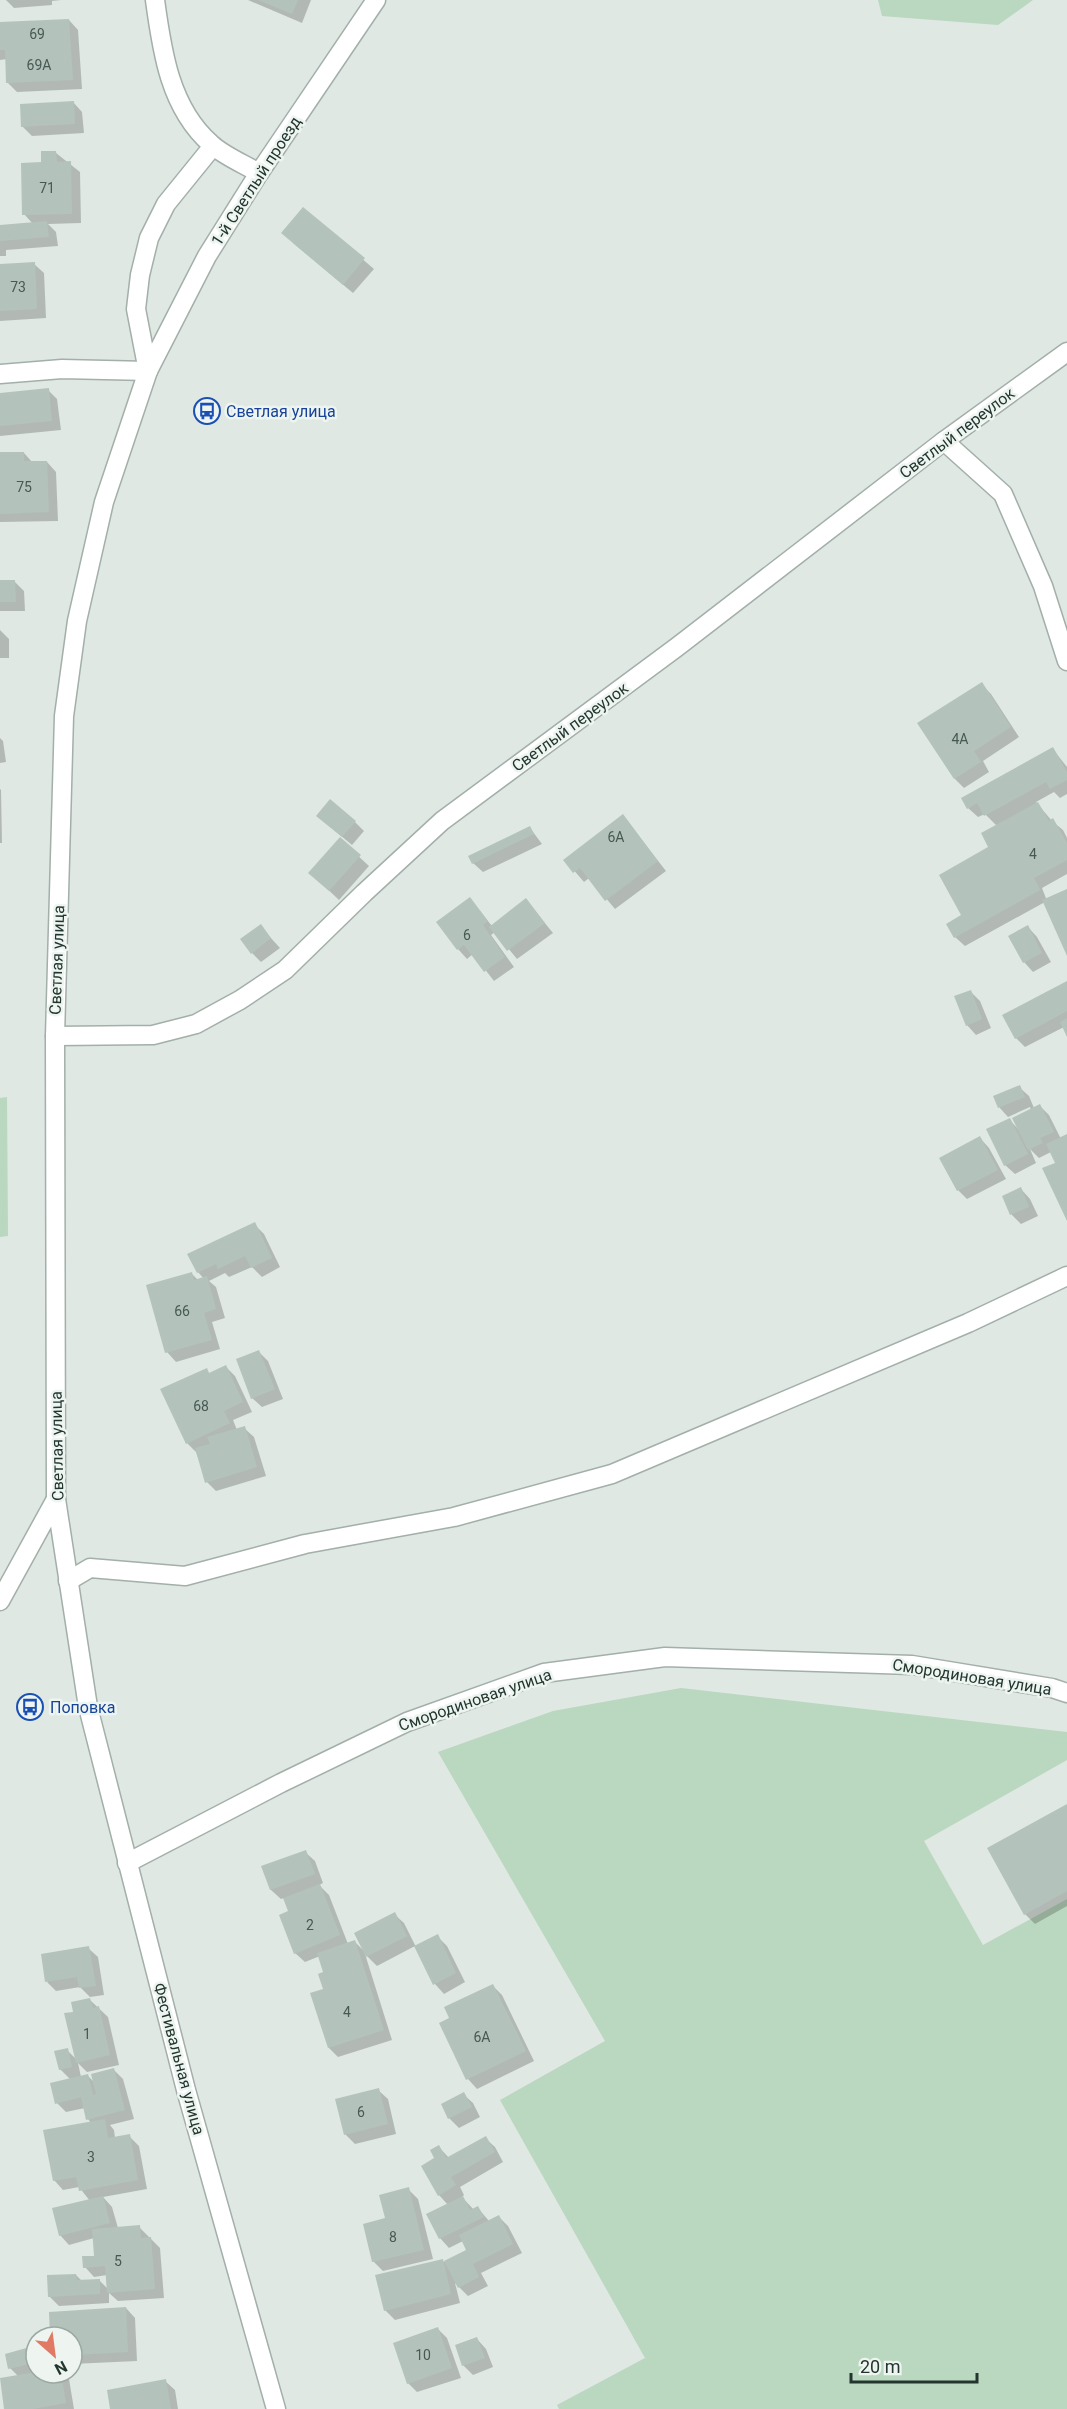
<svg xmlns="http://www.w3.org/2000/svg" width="1067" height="2409" viewBox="0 0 1067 2409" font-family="Roboto,sans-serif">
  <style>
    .green { fill: #bad7bf }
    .shadow { fill: #0003 }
    .building { fill: #b4c2bc }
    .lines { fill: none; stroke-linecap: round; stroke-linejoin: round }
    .service-casing { stroke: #a3afa9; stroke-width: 21 }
    .minor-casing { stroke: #a3afa9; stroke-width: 21 }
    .tertiary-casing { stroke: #a3afa9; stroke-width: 21 }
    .service { stroke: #fff; stroke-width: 18 }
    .minor { stroke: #fff; stroke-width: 18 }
    .tertiary { stroke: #fff; stroke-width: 18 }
    .labels { text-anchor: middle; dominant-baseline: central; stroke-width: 5; stroke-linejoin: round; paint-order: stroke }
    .number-label { font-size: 14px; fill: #465952 }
    .street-label { font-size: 16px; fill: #22362f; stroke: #eef5f1 }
    .transit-label { font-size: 16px; fill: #164399; stroke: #eef5f1; text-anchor: start }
  </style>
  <rect width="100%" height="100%" fill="#dfe8e3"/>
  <path class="green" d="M878,0H1033L998,25L882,16Z
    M7,1097L8,1236L0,1237V1098Z
    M681,1688L1067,1732V1760L924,1841L983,1945L1067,1899V2409H559L557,2405L645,2358L500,2100L605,2041L438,1752L553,1711Z"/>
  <path class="shadow" d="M6,0H61L52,1V5L14,8Z
    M248,0H311L302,23Z
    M69,20L78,30L82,89L17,92L8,83L7,59L0,60V24Z
    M73,102L82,112L84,133L32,136L22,126Z
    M56,153L80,172L81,223L48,224L56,232L58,246L6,250V256H0V227L33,224L24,214L42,164Z
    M304,209L374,269L353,293L293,243Z
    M34,264L44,273L46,318L0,321V266Z
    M48,390L57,399L61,430L0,436V395Z
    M24,453L33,463L47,462L56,472L58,521L0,522V454Z
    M14,581L24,591L25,611H0V582Z
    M0,630L9,639V658H0Z
    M981,684L991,694L1019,737L983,761L989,772L964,788L955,779L920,724Z
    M0,738L3,741L6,762L0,763Z
    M1052,748L1067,767V794L1060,798L1054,792L1036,802L1052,821L1063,830L1067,838V874L1042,888L1067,952L1045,902L965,946L955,937L990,848L997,826L985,814L978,817L968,808Z
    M0,789L1,790L2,843H0Z
    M623,816L666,871L615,909L589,878L584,882L565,860Z
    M355,822L364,831L352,845L328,825Z
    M530,828L542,844L483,872L473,863Z
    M340,839L369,866L339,900L320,882Z
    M470,899L492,926L526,900L553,933L517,959L495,932L491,935L514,967L494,981L473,954L467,959L458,949Z
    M260,926L280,948L261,962L252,953Z
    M1028,927L1037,937L1051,962L1033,972L1024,962Z
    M1067,982V1034L1064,1027L1025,1047L1016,1038Z
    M971,992L980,1001L991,1028L976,1035L967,1025Z
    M1019,1087L1029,1096L1034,1108L1040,1106L1049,1115L1061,1139L1067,1136V1217L1057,1163L1051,1152L1039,1158L1030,1149L1036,1163L1015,1174L1005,1165L1009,1119L1019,1130L1031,1110L1030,1107L1008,1117L999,1107Z
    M980,1138L989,1148L1006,1179L967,1199L958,1190Z
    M1021,1189L1030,1199L1038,1216L1021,1224L1012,1215L1004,1197Z
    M254,1224L264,1234L280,1267L262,1277L252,1267L229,1277L225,1273L209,1281L216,1287L225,1318L212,1322L220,1349L176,1362L167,1352L191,1273L198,1280L204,1279L198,1272Z
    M259,1352L268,1361L283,1399L262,1407L252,1398Z
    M226,1367L235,1376L252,1412L233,1420L237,1430L244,1428L254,1437L266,1476L216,1491L207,1482L196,1452L187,1443L206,1370L210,1374Z
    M1067,1805V1906L1035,1924L1025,1914Z
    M305,1852L315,1861L323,1883L319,1885L329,1895L348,1944L355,1942L364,1951L394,1914L404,1923L416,1947L437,1936L447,1946L465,1982L444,1994L435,1984L415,1946L377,1966L365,1954L392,2040L338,2057L329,2048L325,1973L320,1956L305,1962L295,1953L289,1912L284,1898L281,1899L271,1890L263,1867Z
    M88,1948L98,1957L104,1995L90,1997L80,1987L56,1991L47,1982Z
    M492,1985L502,1995L534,2061L477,2089L468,2079L451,2018Z
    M90,2000L108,2017L119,2065L87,2072L78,2063L81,2077L87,2075L95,2083L114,2070L123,2079L134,2119L110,2125L114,2130L115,2138L129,2136L139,2146L147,2189L103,2197L112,2207L118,2228L139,2227L160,2248L164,2298L118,2301L109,2293V2303L59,2306L49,2296L76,2275L82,2281H100L108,2289L107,2275L94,2277L85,2267L96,2257L94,2238L69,2245L60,2235L90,2201L79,2187L63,2190L54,2180L91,2123L88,2119L85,2108L66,2112L57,2103L71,2080L60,2069L67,2050L76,2059L75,2013Z
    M378,2090L388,2099L396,2134L355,2144L346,2135L337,2100Z
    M463,2094L473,2103L480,2117L459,2128L449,2118Z
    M485,2138L495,2147L503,2162L460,2187L464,2195L462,2197L474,2210L478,2208L489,2221L499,2217L508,2226L522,2253L481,2273L488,2286L468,2296L455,2283L460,2303L395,2320L385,2310L442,2261L444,2262L468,2250L463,2241L449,2248L440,2238L448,2205L439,2195L436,2159L438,2146L449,2158Z
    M408,2189L418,2199L433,2259L383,2271L373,2261L387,2219Z
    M126,2308L135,2318L137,2361L72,2364V2337H52Z
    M438,2329L447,2338L461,2378L417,2392L408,2383Z
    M477,2339L486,2349L493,2367L473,2375L463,2365Z
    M30,2349L36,2355V2373H63L69,2379L74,2409H6L18,2376L10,2368Z
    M165,2381L175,2390L178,2409H112Z"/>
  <path class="building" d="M258,0H298L292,14Z
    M69,19L73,80L6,83L5,50H0V22Z
    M74,101L75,124L21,127L20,104Z
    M41,151H56L57,162L71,161L72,214L22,215L21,163L41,162Z
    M303,207L365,258L343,285L281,233Z
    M47,221L49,237L0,241V225Z
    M35,262L37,309L0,311V264Z
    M49,388L52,421L0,426V393Z
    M0,452H24V461H47L49,512L0,514Z
    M0,580H15L16,602H0Z
    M982,682L1011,727L974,751L981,762L954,779L917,723Z
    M1053,747L1067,772V780L1050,789L1046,782L984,816L977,803L967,809L961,798Z
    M330,799L356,821L342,837L316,816Z
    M1038,802L1049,821L1053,818L1067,843V860L1034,878L1040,890L954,938L946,924L961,915L939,875L988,847L981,833Z
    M623,814L658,861L605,901L580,868L573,873L563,860Z
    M530,826L534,834L472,864L468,856Z
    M340,837L361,855L329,891L308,873Z
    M1067,889V956L1042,900Z
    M470,897L488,921L483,925L505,957L484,972L464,945L457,950L436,922Z
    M526,898L545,923L507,951L489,927Z
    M261,924L271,938L251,954L240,939Z
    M1028,925L1042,953L1023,963L1008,936Z
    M1067,981V1011L1015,1039L1002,1015Z
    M971,990L982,1019L966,1026L954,996Z
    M1067,1018V1037L1060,1022Z
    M1020,1085L1025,1097L998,1108L993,1096Z
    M1040,1104L1054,1132L1040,1138L1043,1143L1028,1150L1012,1118Z
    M1010,1118L1028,1154L1004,1166L986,1129Z
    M1067,1134V1221L1042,1168L1055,1163L1046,1144Z
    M980,1136L998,1170L957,1191L939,1158Z
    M1021,1187L1029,1207L1010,1215L1002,1196Z
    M255,1222L272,1258L251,1268L245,1256L218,1269L216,1264L197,1273L187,1254Z
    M192,1272L194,1280L207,1276L216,1309L204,1313L212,1340L165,1353L146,1285Z
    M259,1350L275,1389L251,1399L236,1359Z
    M226,1365L243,1402L224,1411L230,1423L186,1444L160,1389L207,1368L209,1373Z
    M245,1426L257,1467L205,1483L195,1448L210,1444L207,1437Z
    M1067,1804V1891L1024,1915L987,1848Z
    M306,1850L315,1874L270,1890L261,1866Z
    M320,1884L340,1935L294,1954L279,1915L288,1911L283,1898Z
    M395,1912L407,1936L366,1957L354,1933Z
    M438,1934L456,1973L433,1985L414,1946Z
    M355,1940L384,2030L328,2048L310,1993L323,1989L318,1974L323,1972L317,1953Z
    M89,1946L96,1986L79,1988L77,1977L45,1982L41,1954Z
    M493,1984L526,2051L466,2080L439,2023L449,2018L444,2007Z
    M90,1998L93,2008L99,2006L110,2055L76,2063L64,2013L73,2012L71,2002Z
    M68,2048L72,2067L59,2070L54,2051Z
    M114,2068L125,2110L86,2120L81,2097L55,2104L50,2083L88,2074L93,2095L96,2094L91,2074Z
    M379,2088L388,2124L344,2135L335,2099Z
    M464,2092L472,2107L448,2119L441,2104Z
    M105,2119L108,2138L130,2134L138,2180L79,2191L76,2177L53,2181L43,2130Z
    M486,2136L495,2152L451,2177L456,2185L438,2196L421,2166L434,2158L430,2150L439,2145L446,2158Z
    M409,2187L424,2250L372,2262L363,2224L385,2218L379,2195Z
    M103,2196L110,2223L59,2236L52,2208Z
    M463,2196L470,2210L478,2206L484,2217L439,2239L426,2214Z
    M499,2215L513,2244L473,2264L479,2277L458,2288L444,2261L466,2250L459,2235Z
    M140,2225L141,2238L151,2237L155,2289L107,2293L105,2266L83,2268L82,2256H94L92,2229Z
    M443,2259L451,2294L384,2311L375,2275Z
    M76,2274L77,2280L100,2279V2294L48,2297L47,2275Z
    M126,2307L128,2352L72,2355V2337H50L49,2312Z
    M438,2327L452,2368L407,2384L393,2343Z
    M477,2337L485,2358L462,2366L455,2345Z
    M30,2347L34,2363L8,2369L5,2354Z
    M36,2372L61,2373L66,2403L33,2409H4L0,2378Z
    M166,2379L171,2409H110L107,2390Z"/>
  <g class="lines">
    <defs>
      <path id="service" d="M148,371L136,309L140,275L149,238L166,204L213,146
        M944,441L1003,494L1043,586L1067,661
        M68,1581L90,1568L185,1576L305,1544L454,1517L612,1474L968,1323L1067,1276"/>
      <path id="minor" d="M155,0C162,52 170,108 211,144C224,156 244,164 259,173
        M0,374L62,369L148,371
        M55,1036L153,1035L196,1024L240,1000L285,970L364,893L442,821L677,647L944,441L1067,352
        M0,1601L56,1499
        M127,1863L281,1783L407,1722L544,1673L665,1657L912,1665L1052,1688L1067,1693"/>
      <path id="tertiary" d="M276,2409L186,2090L88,1707L56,1499L55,1036L64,716L77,621L104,502L148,371L207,256L259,173L376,0"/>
    </defs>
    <use href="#service" class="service-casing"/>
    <use href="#minor" class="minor-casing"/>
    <use href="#tertiary" class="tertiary-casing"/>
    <use href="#service" class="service"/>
    <use href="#minor" class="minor"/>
    <use href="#tertiary" class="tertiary"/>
  </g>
  <defs>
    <symbol id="bus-ring" viewBox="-11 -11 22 22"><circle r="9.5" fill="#eef5f1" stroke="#1a4fb4" stroke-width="1.5"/><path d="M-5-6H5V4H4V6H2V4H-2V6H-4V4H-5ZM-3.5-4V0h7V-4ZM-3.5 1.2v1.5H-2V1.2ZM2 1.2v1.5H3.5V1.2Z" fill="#1a4fb4"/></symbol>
  </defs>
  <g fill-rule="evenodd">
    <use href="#bus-ring" x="192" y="396" width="30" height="30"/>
    <use href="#bus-ring" x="15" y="1692" width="30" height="30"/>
  </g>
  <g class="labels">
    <g class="number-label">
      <text x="37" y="34">69</text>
      <text x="39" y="65">69А</text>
      <text x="47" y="188">71</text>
      <text x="18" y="287">73</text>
      <text x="24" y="487">75</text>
      <text x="960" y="739">4А</text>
      <text x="616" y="837">6А</text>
      <text x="1033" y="854">4</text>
      <text x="467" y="935">6</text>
      <text x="182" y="1311">66</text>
      <text x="201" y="1406">68</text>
      <text x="310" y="1925">2</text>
      <text x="347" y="2012">4</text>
      <text x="87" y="2034">1</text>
      <text x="482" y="2037">6А</text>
      <text x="361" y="2112">6</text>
      <text x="91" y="2157">3</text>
      <text x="393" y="2237">8</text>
      <text x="118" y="2261">5</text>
      <text x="423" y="2355">10</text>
    </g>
    <g class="street-label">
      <text transform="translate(256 181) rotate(-57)">1-й Светлый проезд</text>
      <text transform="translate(957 433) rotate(-37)">Светлый переулок</text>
      <text transform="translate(570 727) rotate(-36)">Светлый переулок</text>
      <text transform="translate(57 960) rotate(-88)">Светлая улица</text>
      <text transform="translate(57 1446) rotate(-91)">Светлая улица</text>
      <text transform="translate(972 1677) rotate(9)">Смородиновая улица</text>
      <text transform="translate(475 1700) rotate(-19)">Смородиновая улица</text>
      <text transform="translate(179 2059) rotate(75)">Фестивальная улица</text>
    </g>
    <g class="transit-label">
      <text x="226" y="411">Светлая улица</text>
      <text x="50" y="1707">Поповка</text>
    </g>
  </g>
  <g transform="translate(54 2355) rotate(152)"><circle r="28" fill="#eef5f1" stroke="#9ca9a3" stroke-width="1.5"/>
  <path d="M0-4.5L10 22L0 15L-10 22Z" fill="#e17a64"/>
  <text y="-9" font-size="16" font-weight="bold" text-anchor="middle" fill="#22362f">N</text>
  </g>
  <path d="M851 2373v9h126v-9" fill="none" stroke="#22362f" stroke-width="3"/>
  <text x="860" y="2373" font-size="18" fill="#22362f" stroke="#eef5f1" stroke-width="4.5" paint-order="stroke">20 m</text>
</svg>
